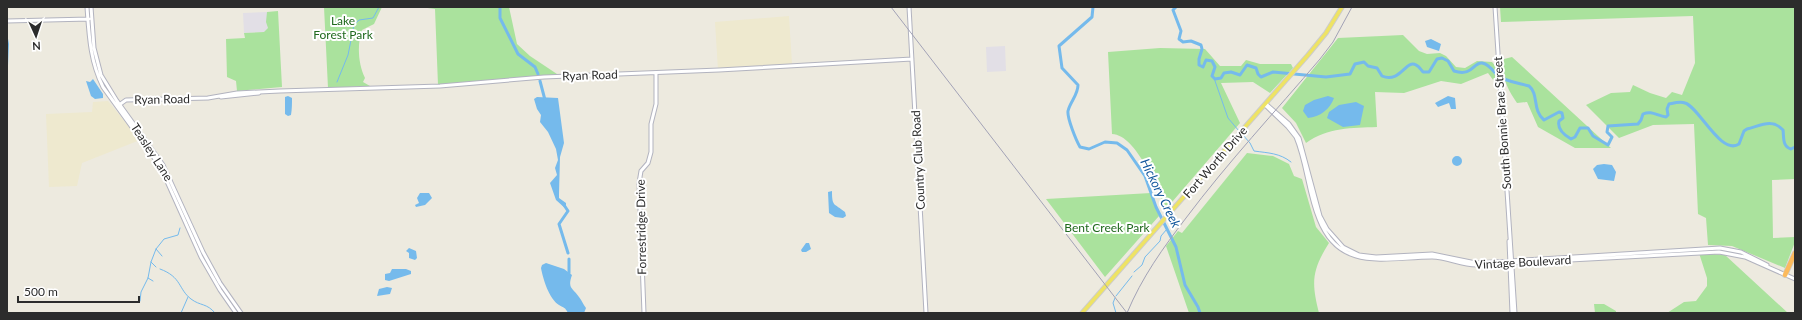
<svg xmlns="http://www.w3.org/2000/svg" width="1802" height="320" viewBox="0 0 1802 320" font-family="Lato,sans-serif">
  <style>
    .industrial { fill: #e2dfe6 }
    .education { fill: #eee9cf }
    .green { fill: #aae29d }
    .water { fill: #75baec }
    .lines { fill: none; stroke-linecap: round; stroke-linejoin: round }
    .stream { stroke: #75baec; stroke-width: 1 }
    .river { stroke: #75baec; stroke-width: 3 }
    .secondary-casing { stroke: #b2b3bf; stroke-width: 5 }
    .primary-casing { stroke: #ccc; stroke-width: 5.5 }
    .highway-casing { stroke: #ccc; stroke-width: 6 }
    .secondary { stroke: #fff; stroke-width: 3 }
    .primary { stroke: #eee364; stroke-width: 3.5 }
    .highway { stroke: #fbba5d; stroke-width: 4.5 }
    .rail { stroke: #a2a2b6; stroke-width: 1 }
    .labels { text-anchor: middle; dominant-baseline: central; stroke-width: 4; stroke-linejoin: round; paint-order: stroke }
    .park-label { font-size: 12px; fill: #20691d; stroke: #fff }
    .street-label { font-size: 12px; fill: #2c2c2c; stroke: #fff }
    .water-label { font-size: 13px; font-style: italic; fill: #11569c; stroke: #fff }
  </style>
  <rect width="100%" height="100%" fill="#edeadf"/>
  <path class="industrial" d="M267,12L268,32L244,33L243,13Z
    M1005,46L1006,71L987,72L986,47Z"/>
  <path class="education" d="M789,16L792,64L718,70L715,22Z
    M108,101L140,140L82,163L77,186L49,187L46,114L92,112L93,102Z"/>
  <path class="green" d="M324,7H382L374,24L362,30C357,44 358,64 365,78L363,82L370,86L328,88Z
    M420,7H509L517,44L530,56L557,74V76L438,85L435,9Z
    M1500,7H1795V179L1772,180L1773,238L1795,237V242L1785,268L1732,246L1708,245L1706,218L1698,214L1694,124L1653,125L1619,138L1586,105L1611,93L1630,92L1633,85L1650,93L1666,98L1672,92L1682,95L1695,63L1693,16L1501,22Z
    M278,11L282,87L237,91L236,81L227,77L226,39L245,38L244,33L264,32L268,28L266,22L267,12Z
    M1403,35L1419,51L1427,54L1440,53L1446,56L1456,67L1465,68L1477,61L1492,62L1496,67V84L1488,73L1461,84L1441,81L1404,93L1375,92L1377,127C1352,128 1328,127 1306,143L1296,123L1282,108L1338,38Z
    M1160,48L1205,49L1220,66H1241L1246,60L1260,64H1291L1293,68L1270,93L1253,82L1221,83L1240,123L1166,209C1157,190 1137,135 1112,134L1108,52Z
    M1512,57L1611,148H1575L1538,127L1527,102L1517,103C1507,88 1501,77 1504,59Z
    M1247,153L1273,156L1289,164L1294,176L1302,179L1316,227L1329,243C1312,270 1311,282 1319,313H1189L1166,246L1178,231L1182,233Z
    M1151,193L1159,216L1105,277L1046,199Z
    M1699,253L1725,255L1788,313H1667L1684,302L1696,301L1707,286V278Z
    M1594,304H1604L1616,311V313H1595Z"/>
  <path class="water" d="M7,33L9,44L7,87Z
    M1431,39L1441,44L1439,51L1427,47L1425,41Z
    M93,79L103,94V98L95,99L91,96L86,81L90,82Z
    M288,96L292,98C292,103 292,109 291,115L288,116L285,114V97Z
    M1328,96L1334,98C1330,109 1320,117 1308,118L1303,111L1305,105L1314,100Z
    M1448,96L1455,98L1456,109H1451L1449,103L1438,107L1435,103Z
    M537,97L558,98L564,143L560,157L559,194V198L566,203V209L556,200L550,183L557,175L555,168L558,160L556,149L548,132L540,122L541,115L537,109L534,99Z
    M1356,102L1364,106L1360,125L1343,127L1327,118L1329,112L1339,105Z
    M1452 161a5 5 0 1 1 10 0a5 5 0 1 1-10 0Z
    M1604,164L1612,165L1616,172L1614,181L1598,179L1593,169L1597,165Z
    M832,191C832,207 834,203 845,212L846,216L843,218L835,217L829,213L828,192Z
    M420,193H429L432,198L425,205L416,207L415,205L419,203L417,198Z
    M806,243H809L811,249L806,252H802L801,250Z
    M409,248L416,251L417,258L415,260L409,258V253L406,251Z
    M546,263L564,269L572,275C567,289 573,288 579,297C582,301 583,304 586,308L584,313H568C565,307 564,308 559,305C549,299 543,279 541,268L542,265Z
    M392,269H406L411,271V274L389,281L385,280V274L390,273Z
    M387,287L392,288L390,294L377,296L379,289Z"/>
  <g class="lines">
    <path class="stream" d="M1214,78L1228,118L1239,131
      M337,82L348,55L354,25L359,20L373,18L379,7
      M1242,134L1250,143L1254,151C1268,153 1280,153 1291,162
      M156,249L162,256
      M151,262L156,267
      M160,269C182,277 178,289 191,299C200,306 207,303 215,313
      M1134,272L1142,265L1145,257L1160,241L1161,236L1167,229
      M148,278L153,281
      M1116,296L1132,276
      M1115,298L1113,303L1116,313
      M140,301L141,292L148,278L151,262L156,249L164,239L178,235L180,228
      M181,313L188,297"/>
    <path class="river" d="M500,7V18L518,54L535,67L538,74
      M1093,7L1092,17L1059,46L1062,68L1078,85C1078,95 1070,102 1068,111C1067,118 1076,140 1080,147L1089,149L1105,142L1117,143L1127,150L1145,176L1156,207L1176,247L1185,285L1198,307L1200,313
      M1176,7L1173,10L1181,31L1179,39L1183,42L1191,41L1201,45L1202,49L1199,59V65L1203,67L1206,60L1212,61L1215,67L1212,76L1215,79L1221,78L1224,73L1231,72L1240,75L1247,65L1256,68L1258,74L1261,77L1273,72L1326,77L1350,74L1355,64L1364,62L1368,66L1377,68L1382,76C1400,84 1406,59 1416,65C1419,66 1421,70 1423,72H1429L1437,59L1442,58L1448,61L1454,71C1473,77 1473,62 1482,63C1489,64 1492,70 1497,75C1506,82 1519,83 1529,86C1539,94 1532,110 1544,120L1559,112L1562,113L1563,118L1559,121C1557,129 1564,135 1571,139L1575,137L1580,128H1588L1593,136L1608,145L1612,137L1607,132L1608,126L1638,124L1641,120L1643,114C1652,110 1657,116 1666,117L1668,115L1667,109L1669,104C1674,103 1680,101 1685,103C1699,107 1721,156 1739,144L1744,131L1747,129C1760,126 1772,118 1783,130C1784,137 1782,146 1791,149L1795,147
      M540,81L545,100
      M564,205L568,211L559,224L568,253
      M567,276L569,273V259"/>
    <defs>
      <path id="secondary" d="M87,7C89,35 90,61 103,87L160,166L201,257L220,290L236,313
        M91,7L94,48L101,75L117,101L163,165L203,252L220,283L241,313
        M909,7L926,313
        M1495,7L1515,313
        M7,21L89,19
        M221,97L259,93
        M208,98L237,93L280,91L440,86L544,77L719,70L912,59
        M1266,104L1289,124L1299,138L1320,216L1327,229L1343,247L1359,255L1376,257L1432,254L1476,263L1720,248L1741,252L1767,265
        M119,105L126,100L209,98
        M1265,105L1288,127L1296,137C1307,163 1308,193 1319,219C1340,273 1387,257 1432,257C1447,257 1461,265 1476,265L1719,252L1745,257L1795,279
        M1509,241L1512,313
        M644,313L639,183L641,171L648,163L651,152V124L656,104V73"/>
      <path id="primary" d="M1082,313L1308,55L1326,33L1342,7"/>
      <path id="highway" d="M1785,275L1795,253"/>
    </defs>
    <use href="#secondary" class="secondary-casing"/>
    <use href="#primary" class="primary-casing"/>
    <use href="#highway" class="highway-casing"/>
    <use href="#secondary" class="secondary"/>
    <use href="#primary" class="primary"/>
    <use href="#highway" class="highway"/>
    <path class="rail" d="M891,7L1127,313
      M1127,313C1142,277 1163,248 1186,218C1228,162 1275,112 1320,59L1333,42L1352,7"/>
  </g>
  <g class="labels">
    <g class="park-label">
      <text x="343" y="20">Lake<tspan x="343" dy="14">Forest Park</tspan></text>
      <text x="1107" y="227">Bent Creek Park</text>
    </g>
    <g class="street-label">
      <text transform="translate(590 75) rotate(-2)">Ryan Road</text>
      <text transform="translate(162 99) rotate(-1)">Ryan Road</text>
      <text transform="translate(1502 123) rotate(-94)">South Bonnie Brae Street</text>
      <text transform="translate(152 152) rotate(57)">Teasley Lane</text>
      <text transform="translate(918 160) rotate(-93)">Country Club Road</text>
      <text transform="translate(1215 162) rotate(-49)">Fort Worth Drive</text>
      <text transform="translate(641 227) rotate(-91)">Forrestridge Drive</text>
      <text transform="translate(1523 262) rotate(-3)">Vintage Boulevard</text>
    </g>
    <g class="water-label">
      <text transform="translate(1161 193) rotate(64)">Hickory Creek</text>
    </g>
  </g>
  <rect width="1802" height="320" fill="none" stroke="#2c2c2c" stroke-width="16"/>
  <g transform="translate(36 36) rotate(177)" stroke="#ffffff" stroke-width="3" paint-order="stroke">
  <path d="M0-3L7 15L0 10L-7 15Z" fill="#2c2c2c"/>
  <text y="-6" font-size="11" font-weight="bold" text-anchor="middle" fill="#2c2c2c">N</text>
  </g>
  <path d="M18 296v6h121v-6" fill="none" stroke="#2c2c2c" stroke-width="2"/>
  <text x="24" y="296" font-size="12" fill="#2c2c2c" stroke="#ffffff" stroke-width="3" paint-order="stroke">500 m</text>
</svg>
